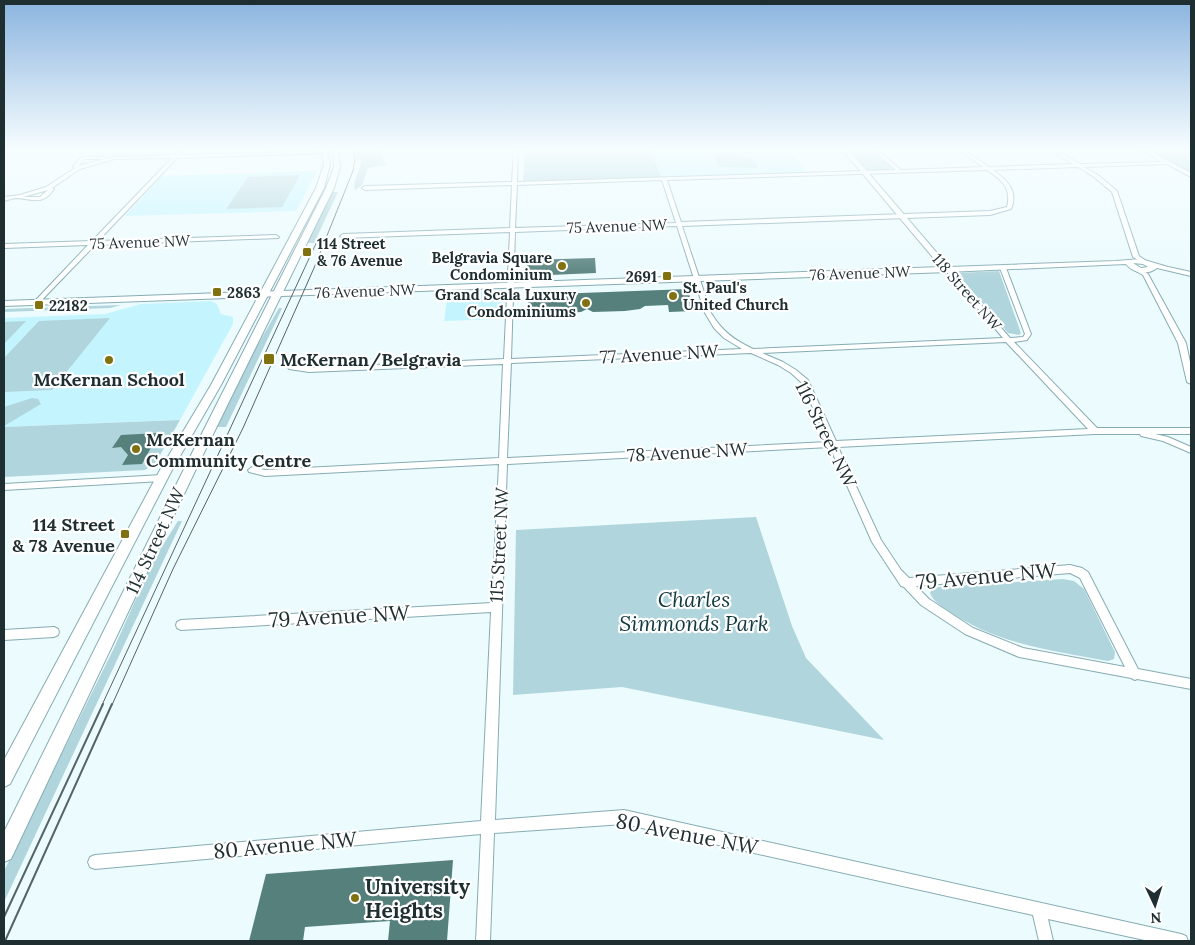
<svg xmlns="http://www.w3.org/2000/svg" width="1195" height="945" viewBox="0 0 1195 945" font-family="Lora,serif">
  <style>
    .built { fill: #c4f5ff }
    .green { fill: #b0d5dc }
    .building { fill: #56807c }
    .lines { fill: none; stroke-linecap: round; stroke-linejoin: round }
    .minor-casing { stroke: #86acb3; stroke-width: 2 }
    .tertiary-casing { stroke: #86acb3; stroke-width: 2 }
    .secondary-casing { stroke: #86acb3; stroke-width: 2 }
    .minor { fill: #fff; fill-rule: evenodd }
    .tertiary { fill: #fff; fill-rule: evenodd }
    .secondary { fill: #fff; fill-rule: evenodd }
    .tram-far1 { stroke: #556467; stroke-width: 1 }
    .tram { stroke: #556467; stroke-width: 2 }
    .poi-dot { fill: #807111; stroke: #fff; stroke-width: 2 }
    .labels { text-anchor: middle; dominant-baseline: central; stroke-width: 4.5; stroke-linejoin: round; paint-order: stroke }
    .far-street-label { font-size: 15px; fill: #1f2e31; stroke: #fff }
    .far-poi-label { font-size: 15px; font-weight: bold; fill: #1f2e31; stroke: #fff; text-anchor: start }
    .street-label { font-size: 18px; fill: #1f2e31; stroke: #fff }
    .poi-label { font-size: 18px; font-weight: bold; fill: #1f2e31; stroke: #fff; text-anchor: start }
    .near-street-label { font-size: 21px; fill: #1f2e31; stroke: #fff }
    .near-park-label { font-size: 21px; font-style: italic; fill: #103940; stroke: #fff }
    .near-poi-label { font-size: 21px; font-weight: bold; fill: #1f2e31; stroke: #fff; text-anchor: start }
  </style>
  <rect width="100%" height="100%" fill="#ecfbfe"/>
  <path class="built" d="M650,148H789L807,173L661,177Z
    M317,171L296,211L125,216L161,176Z
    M503,290L505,292L504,319L444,321L448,292Z
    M211,301L217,304L221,314L233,317V324L180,420L4,427V318L105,314L141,304Z"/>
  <path class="green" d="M356,148H377L386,165L368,168L362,185L355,190L354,184L362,161L357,160Z
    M525,148H650L661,177L523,181Z
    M848,148H868L894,170L869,171Z
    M1146,148H1191V173Z
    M730,153L748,157L757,163V168L720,167L713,155Z
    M300,175L282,207L226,209L248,177Z
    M331,192H338L314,243H307Z
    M999,271L1021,333L1019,335L1008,333L957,273Z
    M121,305L110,308L4,312V309Z
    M279,308H282L279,315L226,427H217L252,355Z
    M110,318L52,390L4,392V358L39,321Z
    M26,321L4,344V322Z
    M32,398L38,399L41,404L4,426V407Z
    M180,420L155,464L145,470L4,477V427Z
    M756,517L792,626L806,658L884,740L622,687L513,695L516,530Z
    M178,521H182L4,902V871L114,648L153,561Z
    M1063,579L1074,581L1084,589L1115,652L1114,659L1108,661C1051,650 994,644 946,609C940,605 933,601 930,593L932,589L938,587Z"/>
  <path class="building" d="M595,258L596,273L527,276V260Z
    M688,289L693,311L669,312L668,305L645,306L640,309L625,311L593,312L587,309L581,312L548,314L534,313L528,310V295Z
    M159,433L142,464L122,465L128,455L121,447L112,448L121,435Z
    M453,860L447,941H388L390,921L305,927L303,941H249L266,874Z"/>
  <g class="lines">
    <defs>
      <path id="minor" d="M10,148H15L4,156V153Z
        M181,148H186L180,155L326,151L328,152L326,153L177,158L98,241L276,235L279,237L278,238L95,245L38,304H34V302L88,245L4,248V244L92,241L172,158L115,159L80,169L52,188L54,189C43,206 32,199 17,198C13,198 8,200 4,201V197L20,195L46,187L75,168L73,166L82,157H105L107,159L115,157L175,155ZM85,159H104L78,166ZM48,190L40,197H23Z
        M433,148H460L458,149Z
        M514,148H518L517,182L896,170L870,148H875L901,170L983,167L956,148H962L989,167L1073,164L1047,148H1053L1080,164L1162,162L1138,148H1144L1191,173V176H1189L1167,164L1084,167L1098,175L1117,191L1139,256L1148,262L1145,264L1133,257L1112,192L1094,177L1078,167L993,170C1006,179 1019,191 1011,209L990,215L682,226L711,313C722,331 734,340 753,349L1003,338L946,271V269H950L1010,338L1023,337L1025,334L1000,268L1003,266L1006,268L1031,334L1027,340L1014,342L1097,428H1191V434H1155L1168,437L1191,447V453L1163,441L1141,436L1140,434H1095L838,447L881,540L901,570L909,578L1070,565L1082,568L1088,572L1138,669L1191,679V689L1137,679L1135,680L1131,678L1019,657L965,634L921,605L904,587L901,586L872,542L830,447L507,464L495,820L624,810L1181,934L1186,936L1188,941H1149L1048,919L1053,941H1039L1033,915L624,824L494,833L490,941H476L481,834L95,869L90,867L88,862L90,857L95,855L481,821L491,612L181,630L177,628L176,625L177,622L181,620L492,603L499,464L265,476L249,472L248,470L252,467L265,470L499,458L503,364L309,372L289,369L288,367L292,365L309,368L504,359L510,232L343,238L340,236L343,234L510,228L512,185L365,190L362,188L365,186L512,182ZM987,170C1001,180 1012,187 1007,207L990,211L681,222L667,180ZM662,180L676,223L515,228L517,185ZM677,226L705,313L714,328L724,338L742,349L511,359L515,232ZM1006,342L1088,429L836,441L808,380L796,370L783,362L762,353ZM751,353L778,365L791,373L802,383L828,442L507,458L511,363ZM1070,573L1080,578L1125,667L1023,648L973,628L929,599L916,586Z
        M1134,268H1138L1148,274L1186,343L1191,367V384L1187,382L1178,343L1143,275L1134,270Z
        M162,475L166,478L162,481L4,490V484Z
        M54,627L58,629L59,632L58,635L54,637L4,640V630Z"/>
      <path id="tertiary" d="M841,148H847L949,267L1116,261L1141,259L1168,267L1191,272V276L1157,268C1147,276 1133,273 1126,264L948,272L4,306V301L941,267ZM1133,263L1143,264L1148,267L1141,268Z"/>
      <path id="secondary" d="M321,148H327L330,164L324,188L221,385L172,470L10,784L4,787V760L160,470L211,385L316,188L324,164Z
        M332,148H338L340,167L334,188L196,469L11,859L4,862V832L184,469L326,188L334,167Z"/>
    </defs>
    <use href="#minor" class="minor-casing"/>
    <use href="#tertiary" class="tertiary-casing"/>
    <use href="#secondary" class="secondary-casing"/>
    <use href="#minor" class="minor"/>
    <use href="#tertiary" class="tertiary"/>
    <use href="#secondary" class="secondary"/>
    <path class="tram-far1" d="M102,705L319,237
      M112,705L173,569L243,428L314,268L353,171L355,159L353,148"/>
    <path class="tram" d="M4,917L103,704
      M5,941L112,704"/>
  </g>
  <linearGradient id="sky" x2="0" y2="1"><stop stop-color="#8bb4df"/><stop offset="0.53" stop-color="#f6fdff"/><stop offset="1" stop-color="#f6fdff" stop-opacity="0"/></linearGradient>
  <rect width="1195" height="281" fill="url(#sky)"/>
  <g class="poi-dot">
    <rect x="302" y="247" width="10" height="10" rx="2.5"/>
    <circle cx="562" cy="266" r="5"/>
    <rect x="662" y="271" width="10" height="10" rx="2.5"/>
    <rect x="212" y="287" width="10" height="10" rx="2.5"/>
    <circle cx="673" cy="296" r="5"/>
    <circle cx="586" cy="303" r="5"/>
    <rect x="34" y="300" width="10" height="10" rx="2.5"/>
    <rect x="263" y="353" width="12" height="12" rx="2.5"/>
    <circle cx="109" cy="360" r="5"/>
    <circle cx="136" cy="449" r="5"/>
    <rect x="120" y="529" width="10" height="10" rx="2.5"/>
    <circle cx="355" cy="898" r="5"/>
  </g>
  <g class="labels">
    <g class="far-street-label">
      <text transform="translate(617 226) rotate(-2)">75 Avenue NW</text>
      <text transform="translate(140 242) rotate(-2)">75 Avenue NW</text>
      <text transform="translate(860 273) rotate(-2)">76 Avenue NW</text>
      <text transform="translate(365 291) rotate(-2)">76 Avenue NW</text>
      <text transform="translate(967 292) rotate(49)">118 Street NW</text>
    </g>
    <g class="far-poi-label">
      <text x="317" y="243">114 Street<tspan x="317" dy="17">&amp; 76 Avenue</tspan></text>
      <text x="552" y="257" text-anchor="end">Belgravia Square<tspan x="552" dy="17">Condominium</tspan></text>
      <text x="657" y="276" text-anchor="end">2691</text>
      <text x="683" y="287">St. Paul's<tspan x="683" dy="17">United Church</tspan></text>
      <text x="227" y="292">2863</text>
      <text x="576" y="294" text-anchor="end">Grand Scala Luxury<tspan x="576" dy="17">Condominiums</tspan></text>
      <text x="49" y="305">22182</text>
    </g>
    <g class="street-label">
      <text transform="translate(659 354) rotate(-3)">77 Avenue NW</text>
      <text transform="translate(826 434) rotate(64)">116 Street NW</text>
      <text transform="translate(687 452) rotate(-3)">78 Avenue NW</text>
      <text transform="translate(155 541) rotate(-65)">114 Street NW</text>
      <text transform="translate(499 545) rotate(-87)">115 Street NW</text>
    </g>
    <g class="poi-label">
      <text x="280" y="359">McKernan/Belgravia</text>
      <text x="109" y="379" text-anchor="middle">McKernan School</text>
      <text x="146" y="439">McKernan<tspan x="146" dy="21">Community Centre</tspan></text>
      <text x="115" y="524" text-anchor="end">114 Street<tspan x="115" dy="21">&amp; 78 Avenue</tspan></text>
    </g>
    <g class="near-street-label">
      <text transform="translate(986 576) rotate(-5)">79 Avenue NW</text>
      <text transform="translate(339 616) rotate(-3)">79 Avenue NW</text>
      <text transform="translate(687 834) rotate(11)">80 Avenue NW</text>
      <text transform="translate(285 845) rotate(-5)">80 Avenue NW</text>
    </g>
    <g class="near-park-label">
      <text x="694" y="599">Charles<tspan x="694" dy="24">Simmonds Park</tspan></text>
    </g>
    <g class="near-poi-label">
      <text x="365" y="886">University<tspan x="365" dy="24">Heights</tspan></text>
    </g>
  </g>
  <rect width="1195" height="945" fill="none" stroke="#1f2e31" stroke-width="10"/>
  <g transform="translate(1155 905) rotate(176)" stroke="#ffffff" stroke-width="4" paint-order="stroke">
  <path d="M0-4L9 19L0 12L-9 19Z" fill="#1f2e31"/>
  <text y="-8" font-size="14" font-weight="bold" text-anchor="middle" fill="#1f2e31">N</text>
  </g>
</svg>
